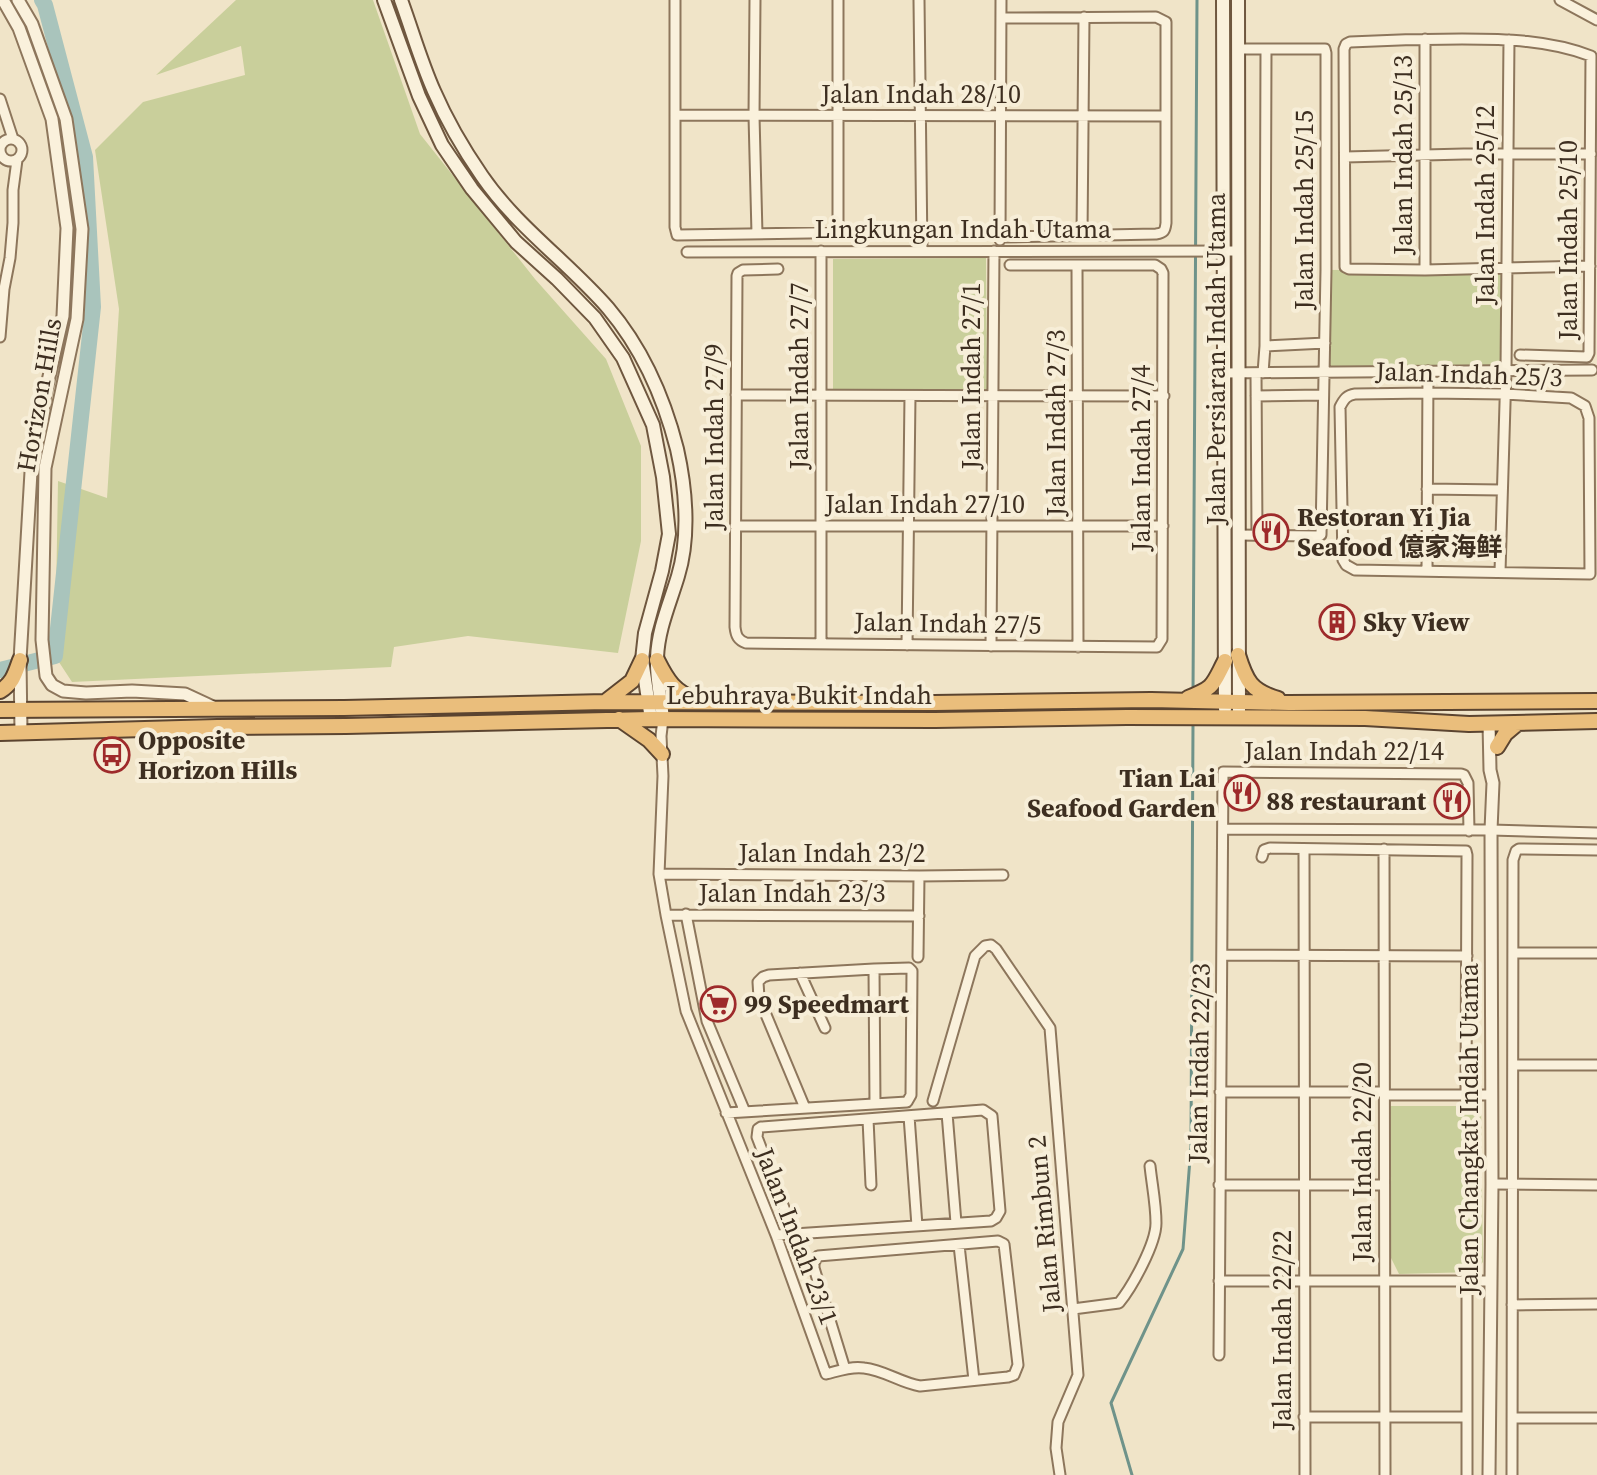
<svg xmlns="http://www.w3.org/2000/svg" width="1597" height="1475" viewBox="0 0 1597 1475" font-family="'Source Serif 4','Noto Sans SC',serif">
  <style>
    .green { fill: #c9cf9b }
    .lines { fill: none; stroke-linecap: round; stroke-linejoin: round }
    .stream { stroke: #6f938a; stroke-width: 3 }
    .river { stroke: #a9c4bc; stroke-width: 16 }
    .minor-casing { stroke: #8d765c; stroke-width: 13 }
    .tertiary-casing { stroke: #8d765c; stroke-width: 15 }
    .secondary-casing { stroke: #6f573f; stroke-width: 16 }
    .trunk-casing { stroke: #5b4430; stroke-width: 18 }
    .minor { stroke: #faf1dc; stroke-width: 9 }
    .tertiary { stroke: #faf1dc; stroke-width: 11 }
    .secondary { stroke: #faf1dc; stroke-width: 12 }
    .trunk { stroke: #eabe7c; stroke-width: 14 }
    .labels { text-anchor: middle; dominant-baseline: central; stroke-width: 8; stroke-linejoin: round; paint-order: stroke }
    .street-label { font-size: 26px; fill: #3d2e20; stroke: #f7eed8 }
    .poi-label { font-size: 26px; font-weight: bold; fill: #3d2e20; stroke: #f7eed8; text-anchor: start }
  </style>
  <rect width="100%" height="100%" fill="#f0e4c8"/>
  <path class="green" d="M236,0H373L420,134L535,279L606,359L641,446V541L618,653L468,636L394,647L391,667L72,682L55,656L58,481L107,498L119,309L95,150L143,102L245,75L241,46L156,75Z
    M986,258L987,391H833V259Z
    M1507,269L1506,370L1324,372L1326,270Z
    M1390,1106H1481L1483,1262L1474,1272L1399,1274L1390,1256Z"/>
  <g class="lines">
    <path class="stream" d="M1193,692L1197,0
      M1132,1475L1111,1403L1183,1249L1191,1146L1193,724"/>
    <path class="river" d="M0,670L55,656L93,307L85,157L45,5L42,0"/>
    <defs>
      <path id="minor" d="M675,0V227L677,235L871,232
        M755,0L754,116L757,234
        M838,0V232
        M919,0L922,251
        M1560,0L1597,20
        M0,99L13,139
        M675,115L1166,116
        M0 150a11 11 0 1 1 22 0a11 11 0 1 1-22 0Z
        M1345,157L1464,154H1591
        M1082,235L1084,17
        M1000,237L1156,234C1164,233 1165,231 1166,223V22L1156,17L1001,18
        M1000,240L1001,0
        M821,251V644
        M687,252L1238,251
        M1010,265H1077L1078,647
        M778,269L743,270L738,273L737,276L735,627C736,636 738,640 746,643L1157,647L1162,639L1163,273L1161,269L1155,265H1077
        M1425,270V39
        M0,337L4,289L10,258L13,223V190L17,160
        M1265,346L1325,343
        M1520,355L1587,357L1589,353L1591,56C1550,40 1505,39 1462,39C1424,39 1387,40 1350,42L1346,44L1344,49L1345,267L1349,269L1425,270L1590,266
        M1224,373L1592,370
        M1256,373L1257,535
        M1263,373L1265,346L1266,49
        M1428,393L1505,394L1571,398L1585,406L1589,418L1590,574L1355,570L1346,565L1343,560L1340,407C1344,399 1347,395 1355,394Z
        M736,395L1164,396
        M1256,396L1323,395
        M1427,489L1502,490
        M735,526H1163
        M1239,535L1319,536L1321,535L1326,270V53L1325,49H1239
        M1427,571L1428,371
        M1500,572L1506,370L1509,40
        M907,645L910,396
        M991,646L994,251
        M663,719L661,736L663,776L659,874L666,915L686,1011L776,1235L826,1374C838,1371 851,1366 864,1368C884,1370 901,1383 920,1386L1008,1377L1014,1375L1018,1365L1004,1244L998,1241L818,1256L814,1263V1268L845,1369
        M1223,829L1491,830L1597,833
        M1304,849L1305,1475
        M1384,849L1385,1475
        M1262,857L1264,850L1270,848L1466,851L1467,855L1466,1095
        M659,874L919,876L1003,875
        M686,914L707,1021L745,1112
        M666,915L919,916
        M1514,953H1597
        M1223,955L1467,956
        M918,957L919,876
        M800,973L825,1028
        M1513,1065H1597
        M1220,1092H1384
        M1384,1095H1492
        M933,1101L975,956L985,946L991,945L996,949L1050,1028L1078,1375L1058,1422L1056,1448L1060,1475
        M805,1108L759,998L758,982L763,977L769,975L874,969L875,1104
        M726,1113L907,1102L911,1095L912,971L909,968L874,969
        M947,1113L956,1223
        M909,1116L917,1226
        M868,1119L871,1185
        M1492,1184L1597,1185
        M1219,1185H1384
        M776,1235L794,1234L991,1221L996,1218L1000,1211L992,1116L983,1110L761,1127L758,1129L757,1137L794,1234
        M959,1245L974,1380
        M1219,1281H1491
        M1467,1281V1475
        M1512,1305L1597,1304
        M1073,1309L1119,1303C1132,1287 1156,1244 1156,1223C1156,1204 1152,1185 1150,1166
        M1219,1355L1223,772L1461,774L1464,775L1468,783L1469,831
        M1304,1417H1467
        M1512,1418H1597
        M1512,1475L1513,860L1516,851L1519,849L1597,850"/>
      <path id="tertiary" d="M3,0L19,28L52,119L67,228L63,316L45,394L31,472L20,660L21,732
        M18,0L32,24L66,119L82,229L77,319L45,468L42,640L46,676L52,685L63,691L86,693L132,691L185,694L213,707
        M1489,723L1490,770L1493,783L1491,830L1492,1184L1489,1475"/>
      <path id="secondary" d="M384,0L419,96L442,145L472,189L516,242L557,279L595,318L623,358L653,425L663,477L669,534L662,571L645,633L642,660L651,719
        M401,0C412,30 421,62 434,91C447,121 464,150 482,176C517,227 568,262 608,308C642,348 664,398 677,449C686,489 690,537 678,576C670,603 658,629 657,658C656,678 661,699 663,719
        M1223,0L1225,709
        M1238,0L1239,718"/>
      <path id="trunk" d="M1238,655C1246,681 1251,691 1278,699
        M657,660C668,682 674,691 697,701
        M0,691C13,683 15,674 20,660
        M1188,698C1215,687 1212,686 1225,661
        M605,702L632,681L642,660
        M0,710L344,708L605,702L934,703L1151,700L1289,703L1597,701
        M619,719L649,740L662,754
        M0,733L217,727L346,726L651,719L935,720L1127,717L1365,718L1469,724L1597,721
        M1497,747L1505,734L1518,723"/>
    </defs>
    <use href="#minor" class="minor-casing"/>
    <use href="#tertiary" class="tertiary-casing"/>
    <use href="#secondary" class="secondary-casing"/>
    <use href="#trunk" class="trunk-casing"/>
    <use href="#minor" class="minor"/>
    <use href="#tertiary" class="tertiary"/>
    <use href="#secondary" class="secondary"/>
    <use href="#trunk" class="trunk"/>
  </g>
  <defs>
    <symbol id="restaurant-ring" viewBox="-11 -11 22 22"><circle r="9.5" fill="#f7eed8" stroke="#9e2a2b" stroke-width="1.5"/><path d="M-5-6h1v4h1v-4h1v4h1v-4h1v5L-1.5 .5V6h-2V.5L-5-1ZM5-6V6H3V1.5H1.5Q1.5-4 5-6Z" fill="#9e2a2b"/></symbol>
    <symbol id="building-ring" viewBox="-11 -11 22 22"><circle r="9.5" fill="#f7eed8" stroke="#9e2a2b" stroke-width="1.5"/><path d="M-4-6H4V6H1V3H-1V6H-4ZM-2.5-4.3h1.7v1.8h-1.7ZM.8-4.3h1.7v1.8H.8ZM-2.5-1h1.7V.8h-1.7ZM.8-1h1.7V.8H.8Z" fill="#9e2a2b"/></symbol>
    <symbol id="bus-ring" viewBox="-11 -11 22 22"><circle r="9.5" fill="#f7eed8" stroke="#9e2a2b" stroke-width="1.5"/><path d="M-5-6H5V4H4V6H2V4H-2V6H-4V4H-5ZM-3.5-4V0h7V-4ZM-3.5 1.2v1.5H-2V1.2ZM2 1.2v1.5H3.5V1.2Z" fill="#9e2a2b"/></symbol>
    <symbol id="supermarket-ring" viewBox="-11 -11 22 22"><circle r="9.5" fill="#f7eed8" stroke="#9e2a2b" stroke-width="1.5"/><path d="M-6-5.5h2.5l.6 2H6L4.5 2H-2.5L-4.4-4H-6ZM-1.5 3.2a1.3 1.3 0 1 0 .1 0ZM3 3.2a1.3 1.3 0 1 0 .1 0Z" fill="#9e2a2b"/></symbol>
  </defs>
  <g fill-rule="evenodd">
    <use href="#restaurant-ring" x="1251" y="512" width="40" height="40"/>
    <use href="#building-ring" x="1317" y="602" width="40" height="40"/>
    <use href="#bus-ring" x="92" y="735" width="40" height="40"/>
    <use href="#restaurant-ring" x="1222" y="773" width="40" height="40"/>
    <use href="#restaurant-ring" x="1432" y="781" width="40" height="40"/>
    <use href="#supermarket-ring" x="698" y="984" width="40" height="40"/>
  </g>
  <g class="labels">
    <g class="street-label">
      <text x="921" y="94">Jalan Indah 28/10</text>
      <text transform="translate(1403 155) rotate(-90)">Jalan Indah 25/13</text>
      <text transform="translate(1485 205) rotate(-90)">Jalan Indah 25/12</text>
      <text transform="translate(1304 210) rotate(-90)">Jalan Indah 25/15</text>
      <text x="963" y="229">Lingkungan Indah Utama</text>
      <text transform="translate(1568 240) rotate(-90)">Jalan Indah 25/10</text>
      <text transform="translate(1216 359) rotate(-90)">Jalan Persiaran Indah Utama</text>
      <text transform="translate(1469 374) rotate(2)">Jalan Indah 25/3</text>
      <text transform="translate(799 376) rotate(-90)">Jalan Indah 27/7</text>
      <text transform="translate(971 376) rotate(-90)">Jalan Indah 27/1</text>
      <text transform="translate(39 395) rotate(-80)">Horizon Hills</text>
      <text transform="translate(1056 423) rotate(-90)">Jalan Indah 27/3</text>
      <text transform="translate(714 437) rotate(-90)">Jalan Indah 27/9</text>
      <text transform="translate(1141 458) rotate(-90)">Jalan Indah 27/4</text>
      <text x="925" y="504">Jalan Indah 27/10</text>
      <text transform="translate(948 623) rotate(1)">Jalan Indah 27/5</text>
      <text x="799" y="695">Lebuhraya Bukit Indah</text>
      <text x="1344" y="751">Jalan Indah 22/14</text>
      <text x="832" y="853">Jalan Indah 23/2</text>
      <text x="792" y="893">Jalan Indah 23/3</text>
      <text transform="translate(1199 1063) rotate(-89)">Jalan Indah 22/23</text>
      <text transform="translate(1469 1129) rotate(-90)">Jalan Changkat Indah Utama</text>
      <text transform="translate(1362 1162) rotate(-90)">Jalan Indah 22/20</text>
      <text transform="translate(1044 1224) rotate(-95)">Jalan Rimbun 2</text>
      <text transform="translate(797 1236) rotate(69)">Jalan Indah 23/1</text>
      <text transform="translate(1282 1330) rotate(-90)">Jalan Indah 22/22</text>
    </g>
    <g class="poi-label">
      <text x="1297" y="517">Restoran Yi Jia<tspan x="1297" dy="30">Seafood 億家海鲜</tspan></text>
      <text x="1363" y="622">Sky View</text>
      <text x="138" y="740">Opposite<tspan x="138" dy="30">Horizon Hills</tspan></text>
      <text x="1216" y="778" text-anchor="end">Tian Lai<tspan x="1216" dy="30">Seafood Garden</tspan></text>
      <text x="1426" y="801" text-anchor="end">88 restaurant</text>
      <text x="744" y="1004">99 Speedmart</text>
    </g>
  </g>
</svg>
